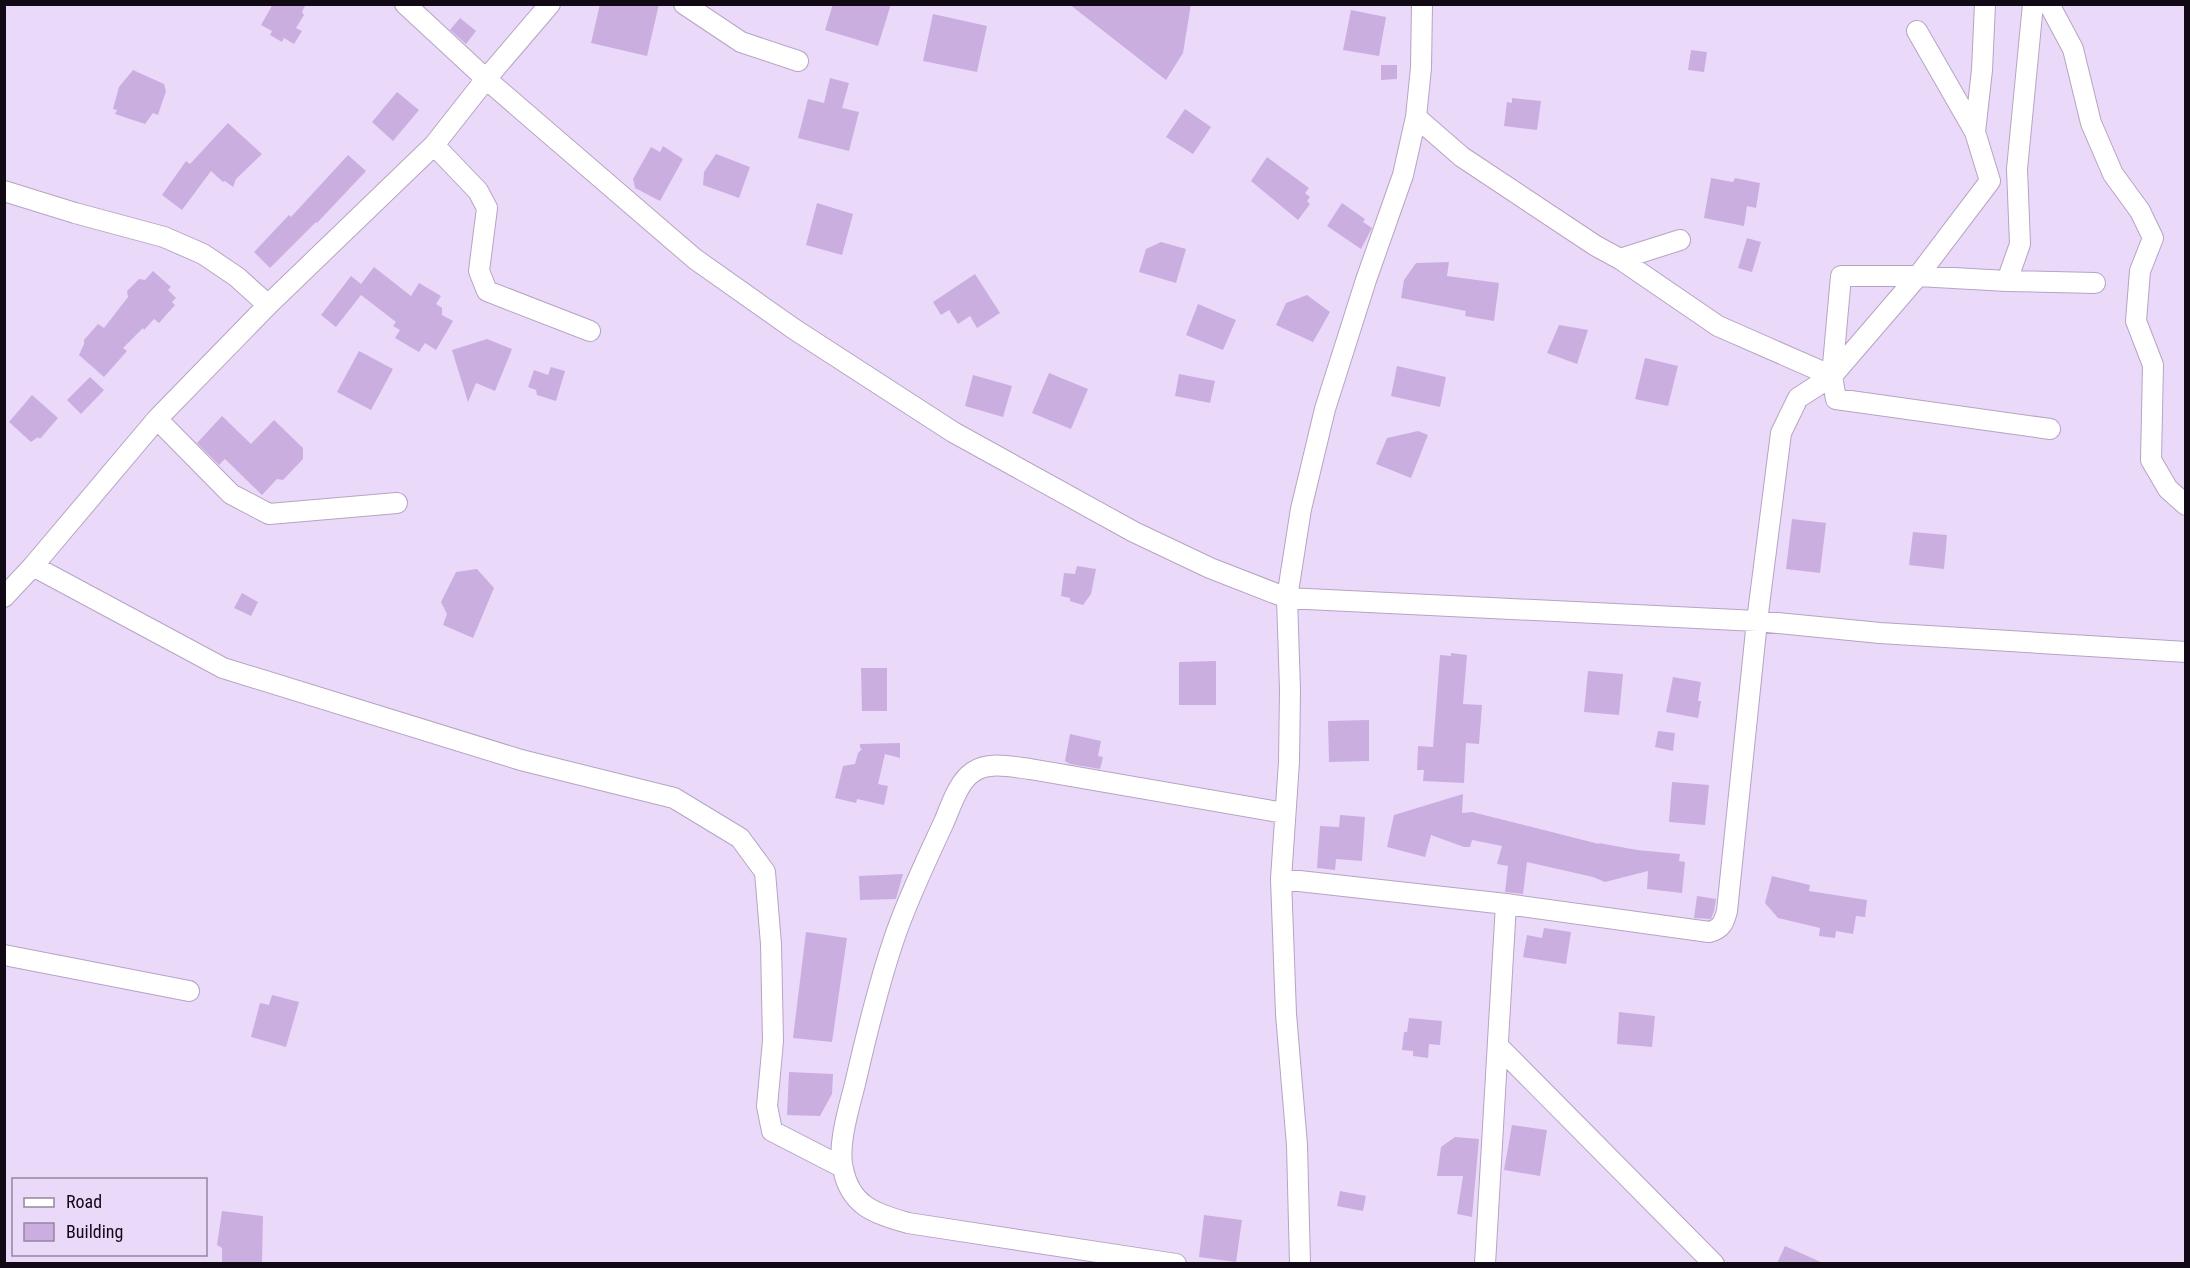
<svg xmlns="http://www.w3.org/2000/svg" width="2190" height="1268" viewBox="0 0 2190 1268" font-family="'Roboto Condensed',sans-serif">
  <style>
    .building { fill: #cbaee0 }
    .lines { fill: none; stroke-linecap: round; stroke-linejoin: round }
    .minor-casing { stroke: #b5a4c3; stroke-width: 22 }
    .minor { stroke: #fff; stroke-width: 20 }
  </style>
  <rect width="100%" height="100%" fill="#ebd9fa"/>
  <path class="building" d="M273,4H306L302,12L304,15L296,28L302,31L294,44L284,38L282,42L270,35L272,31L261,25Z
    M600,4H659L647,56L591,43Z
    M833,4H891L878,46L825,30Z
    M1069,4H1191L1183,53L1166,80Z
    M1351,10L1386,17L1379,56L1343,50Z
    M933,14L987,26L977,72L923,61Z
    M460,18L476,31L466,44L450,30Z
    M1691,50L1707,52L1704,72L1688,70Z
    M1381,65H1397V79L1381,80Z
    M133,70L164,84L166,91L158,115L153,113L145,124L115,114L117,110L113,109L119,87Z
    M830,78L849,83L842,108L859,112L849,151L798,138L808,99L824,103Z
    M397,92L419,110L393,141L372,122Z
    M1512,98L1541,101L1537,130L1504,126L1507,102L1512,103Z
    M1185,109L1211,127L1193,154L1166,137Z
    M228,123L262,154L236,179L233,187L225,181L223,182L211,171L182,210L162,195L186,161L190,164Z
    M663,146L683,159L660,201L635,188L633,179L651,147L660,152Z
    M716,154L750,167L739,198L703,185L704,172Z
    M348,155L366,171L317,223L316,222L270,268L254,252L289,215L291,217Z
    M1267,157L1309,188L1305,193L1310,197L1307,201L1310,204L1298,220L1251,181Z
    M1711,178L1733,182L1735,178L1760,183L1756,208L1747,206L1744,226L1704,218Z
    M817,203L853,214L842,255L806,245Z
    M1342,203L1365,219L1363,222L1372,228L1361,249L1327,226Z
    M1747,238L1761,242L1752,272L1738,268Z
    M1161,242L1186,249L1176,283L1139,272L1146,249Z
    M1449,262L1447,276L1499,283L1494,321L1465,316L1466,311L1401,298L1404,280L1416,263Z
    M374,267L411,296L419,283L441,296L436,304L442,308V315L453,321L436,350L425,343L419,352L395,338L400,330L393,326L396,322L361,295L336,327L321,315L351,276L361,284Z
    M153,271L171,287L168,290L176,298L172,302L175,305L159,323L154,319L144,330L143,328L123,348L127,351L104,377L79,355L84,344V340L98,324L104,328L128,297L127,291L139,279L145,280Z
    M975,274L1000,313L977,328L970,316L958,324L949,310L941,315L933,302Z
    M1307,295L1330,312L1313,342L1276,325L1286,303Z
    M1198,304L1236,320L1223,350L1186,335Z
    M1559,325L1588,330L1577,364L1547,353Z
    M487,339L512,349L495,391L476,383L468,402L452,350Z
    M359,351L393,369L371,410L337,392Z
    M1645,358L1678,366L1668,406L1635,399Z
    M1397,366L1446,377L1440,407L1391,396Z
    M551,367L565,371L556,401L537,395L536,390L528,387L534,370L548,375Z
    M1049,373L1088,389L1071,429L1032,413Z
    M1179,374L1215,381L1210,403L1175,396Z
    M973,375L1012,386L1003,417L965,406Z
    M90,377L104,390L81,414L67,400Z
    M32,395L58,418L40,439L38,437L31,442L9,422Z
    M222,416L251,444L274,420L303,448V459L283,480L277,479L262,495L225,459L219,465L197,443Z
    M1418,431L1428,435L1411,478L1376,464L1387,438Z
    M1792,519L1826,523L1820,573L1786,569Z
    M1913,532L1947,535L1944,569L1909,565Z
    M1077,566L1096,569L1091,594L1083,605L1070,601V598L1061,596L1064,573L1075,574Z
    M477,569L494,588L473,638L443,625L447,614L441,602L456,572Z
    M242,593L258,602L251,616L234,608Z
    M1451,653L1467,655L1463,704L1482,705L1479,744L1466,743L1464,783L1423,781L1424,770H1417L1418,746L1433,747L1440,655L1451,656Z
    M1216,661V705H1179V662Z
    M861,668H887V711H862Z
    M1588,671L1623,674L1619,715L1584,712Z
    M1673,677L1701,682L1698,701H1701L1698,718L1666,712Z
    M1369,720V761L1329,762L1328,721Z
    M1658,731L1675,733L1673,751L1655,747Z
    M1070,734L1101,741L1098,756L1103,757L1100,769L1070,764L1065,761Z
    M900,743V758L885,754L878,784L888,786L884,805L857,799L856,803L835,798L843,766L855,764L858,753L862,749L860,748V744Z
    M1672,782L1709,785L1705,825L1669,822Z
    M1463,794L1462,813L1472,812L1599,844V843L1637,850L1680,854L1679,861L1685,862L1682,893L1647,889L1648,871L1605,882L1593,877L1527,862L1523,894L1505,892L1508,866L1497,864L1502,846L1472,840L1470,847H1464L1431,835L1425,857L1387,847L1394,815Z
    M1340,815L1365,817L1362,861L1336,859L1335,870L1317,868L1320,826L1339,827Z
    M903,874L896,899L860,900L859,876Z
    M1772,876L1810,885L1809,891L1867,900L1865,917L1856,916L1853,934L1836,931L1835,938L1819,936L1820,928L1778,918L1765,903Z
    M1697,896L1716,899L1714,911L1711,919L1694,918Z
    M1544,928L1571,932L1566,964L1523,957L1527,935L1542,938Z
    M806,932L847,938L832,1042L793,1038Z
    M272,995L299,1002L286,1047L251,1037L260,1003L269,1005Z
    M1619,1012L1655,1016L1652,1047L1617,1044Z
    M1409,1018L1442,1021L1440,1045L1429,1044L1428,1058L1413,1056V1051L1402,1050L1404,1032H1407Z
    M789,1072L833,1074L832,1094L820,1116L787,1115Z
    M1512,1125L1547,1130L1540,1176L1504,1170Z
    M1455,1137L1479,1139L1472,1217L1457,1214L1463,1176H1437L1441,1147Z
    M1340,1191L1366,1196L1363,1211L1337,1206Z
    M222,1211L263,1216L262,1263L222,1262V1248L217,1245Z
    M1204,1215L1242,1220L1236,1262L1199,1257Z
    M1785,1246L1823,1263H1777Z"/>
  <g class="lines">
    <defs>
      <path id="minor" d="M405,4L486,79L695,259L794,329L953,432L1134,532L1210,568L1287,598L1757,621L1880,633L2186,652
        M684,4L741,42L798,61
        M2033,4L2017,169L2020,244L2007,281L2095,283
        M2049,4L2073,49L2091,123L2113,174L2140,211L2153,238L2140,271L2136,321L2153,365L2151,460L2168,489L2186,505
        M1917,31L1975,132
        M1416,117L1462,157L1596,246L1620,259L1680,240
        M434,145L478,191L487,208L479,271L487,291L590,331
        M4,191L75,213L164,237L203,254L237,277L268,305
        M1620,259L1718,326L1832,376L1918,276L1990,181L1975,132L1982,70L1985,4
        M2007,281L1918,276H1841L1832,376L1836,399L2050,429
        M157,419L231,494L269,514L397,503
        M33,566L223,668L521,760L674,798L740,838L765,872L771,944L773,1041L767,1106L772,1131L842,1167
        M4,597L33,566L157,419L268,305L434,145L486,79L550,4
        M1281,879L1506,904L1709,932C1722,929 1724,922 1727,911L1757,621L1781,433L1798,398L1832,376
        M4,955L189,991
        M1499,1047L1714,1264
        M1176,1264L908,1223C875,1213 851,1207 843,1169C837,1146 849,1108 855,1084C866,1036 878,986 894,939C907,900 926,861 944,822C951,806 958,782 973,772C989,761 1012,767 1030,769L1284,813
        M1300,1264L1297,1145L1286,1014L1281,879L1289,762L1290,690L1287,598L1301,509L1325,409L1366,280L1403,175L1416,117L1421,68L1422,4
        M1485,1264L1506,904"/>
    </defs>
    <use href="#minor" class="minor-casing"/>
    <use href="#minor" class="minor"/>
  </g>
  <rect width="2190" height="1268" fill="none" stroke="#110a15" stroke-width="12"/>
  <rect x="12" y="1178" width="195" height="78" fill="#ebd9fa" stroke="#94869e" stroke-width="1.5"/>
  <rect x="24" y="1198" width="30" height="9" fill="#ffffff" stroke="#94869e" stroke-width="1.5"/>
  <text x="66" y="1208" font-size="18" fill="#110a15">Road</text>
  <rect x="24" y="1223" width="30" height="18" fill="#cbaee0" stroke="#94869e" stroke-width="1.5"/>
  <text x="66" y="1238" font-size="18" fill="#110a15">Building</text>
</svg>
